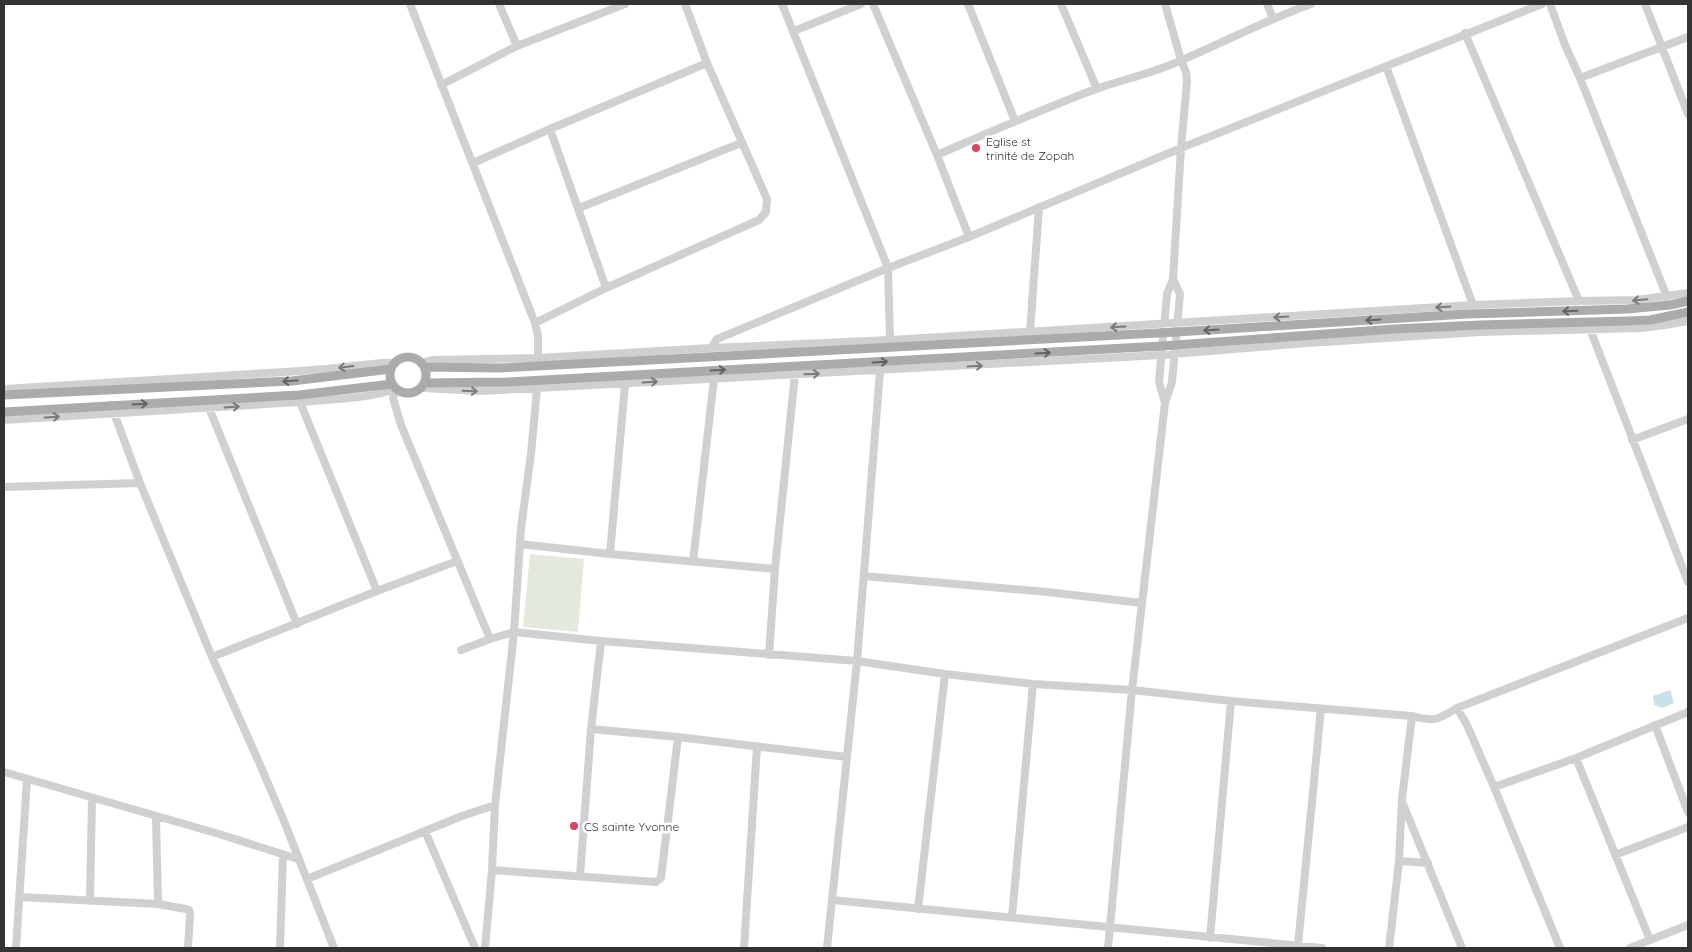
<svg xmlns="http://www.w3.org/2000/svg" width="1692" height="952" viewBox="0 0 1692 952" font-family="Quicksand,sans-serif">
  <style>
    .green { fill: #e4e9dd }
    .water { fill: #cbe0e8 }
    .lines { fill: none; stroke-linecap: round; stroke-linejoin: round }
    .minor { stroke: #d0d0d0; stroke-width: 8 }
    .major { stroke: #ababab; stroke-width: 9 }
    .oneway { stroke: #7a7a7a }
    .oneway2 { stroke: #636363 }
    .poi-dot { fill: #db4460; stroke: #fff; stroke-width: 2 }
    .labels { text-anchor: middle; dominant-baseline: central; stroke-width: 5; stroke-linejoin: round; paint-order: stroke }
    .poi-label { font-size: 12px; fill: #333; stroke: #fff; text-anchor: start }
  </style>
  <rect width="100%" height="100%" fill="#fff"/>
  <path class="green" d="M530,554L584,559L578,632L523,627Z"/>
  <path class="water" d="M1670,690L1674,703L1662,708L1654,705L1653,696Z"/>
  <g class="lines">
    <path class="minor" d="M410,4C451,110 494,217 535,323L538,336V358
      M499,4L517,46
      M782,4L888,268L890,340
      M873,4L937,155L969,237
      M968,4L1015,121
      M1061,4L1097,89
      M1267,4L1273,18
      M1550,4L1565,45L1580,78L1667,297
      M1645,4L1688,114
      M794,31L861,4
      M1465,33L1579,301
      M1386,66L1473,305
      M1580,78L1688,37
      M441,85L517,46L625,4
      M550,129L606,288
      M937,155C990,132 1042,109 1096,89C1122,80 1149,74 1175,63C1220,44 1264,21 1311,4
      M473,163L550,129L707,63
      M579,208L741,143
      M535,323L606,288L759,220L766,212L767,199L707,63L685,4
      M1590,329L1688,582
      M1030,332L1039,207
      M711,348L717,339L888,268L969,237L1181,148L1542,4
      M422,363L432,360L538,358L711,348L890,340L1473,305L1579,301L1636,300L1688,293
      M422,388L480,391L1161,355L1308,343L1480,332L1642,328L1665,325L1688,321
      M4,389L285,372L326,369L382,363H395
      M396,389L393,398L401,425L490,639
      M300,402L377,591
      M1165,403L1159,382L1167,294L1173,279L1181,148L1187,81L1186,72L1181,60L1165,4
      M111,405L140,483L212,657L258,760L284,821L334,948
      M209,408L297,624
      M4,420L300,402C331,399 366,399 396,389
      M1632,440L1688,419
      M4,487L140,483
      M520,544L610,554L775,569
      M610,554L625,384
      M693,562L714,379
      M864,576L1047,592L1142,603
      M461,650L490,639L514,632L601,641L857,661L945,674L1033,684L1132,690L1231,701L1412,716C1435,722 1437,720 1457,708L1688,618
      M769,655L775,569L795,374
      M212,657L377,591L457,561
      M1457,708L1467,725L1494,787L1560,948
      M1655,725L1688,812
      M591,729L678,737L847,757
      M1576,758L1650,940
      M4,772L219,834L298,859
      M1494,787L1576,758L1688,712
      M1403,804L1462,948
      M156,816L158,904
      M425,831L475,948
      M1615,855L1688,827
      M1399,861L1428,863
      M492,870L656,882L661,878L678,737
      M580,876L591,729L601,641
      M307,879L462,816L495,805
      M20,897L158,904L186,909L189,910L190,914L188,948
      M832,900L1322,948
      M90,901L92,798
      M918,909L945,674
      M1012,917L1033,684
      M1210,938L1231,701
      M1298,945L1321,709
      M16,948L27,779
      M280,948L283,855
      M485,948L492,870L495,805L514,632L521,528L531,454L537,389
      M744,948L757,746
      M827,948L857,661L880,371
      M1108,948L1132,690L1165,403L1172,382L1180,294L1173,279
      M1389,948L1399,861L1402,799L1412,716
      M1630,948L1688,925"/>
    <path class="major" d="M390 375a18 18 0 1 1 36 0a18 18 0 1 1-36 0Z
      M425,367L499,368L1177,332L1467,314L1627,309L1670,305L1688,301
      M425,383L507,382L1162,346L1395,329L1480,325L1628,321L1650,320L1688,312
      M4,395L292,381L391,369
      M4,412L299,395L392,384"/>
  </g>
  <defs><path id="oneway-shaft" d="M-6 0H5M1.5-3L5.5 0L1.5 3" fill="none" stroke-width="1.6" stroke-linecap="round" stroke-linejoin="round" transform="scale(1.25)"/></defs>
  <g class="oneway">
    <use href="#oneway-shaft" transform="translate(1640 300) rotate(175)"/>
    <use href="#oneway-shaft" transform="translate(1443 307) rotate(176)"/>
    <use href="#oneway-shaft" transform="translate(1281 317) rotate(176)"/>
    <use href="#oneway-shaft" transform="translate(1118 327) rotate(177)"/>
    <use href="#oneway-shaft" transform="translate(975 366) rotate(-3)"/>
    <use href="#oneway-shaft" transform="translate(346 367) rotate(173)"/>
    <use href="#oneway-shaft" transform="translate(812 374) rotate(-2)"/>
    <use href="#oneway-shaft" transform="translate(650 382) rotate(-3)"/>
    <use href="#oneway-shaft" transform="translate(470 391) rotate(2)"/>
    <use href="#oneway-shaft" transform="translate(232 407) rotate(-4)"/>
    <use href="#oneway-shaft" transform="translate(52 417) rotate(-3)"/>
  </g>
  <g class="oneway2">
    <use href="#oneway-shaft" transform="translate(1570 311) rotate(178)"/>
    <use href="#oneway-shaft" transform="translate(1373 320) rotate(176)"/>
    <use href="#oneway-shaft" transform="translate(1211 330) rotate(176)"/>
    <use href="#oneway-shaft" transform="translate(1043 353) rotate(-3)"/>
    <use href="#oneway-shaft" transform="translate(880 362) rotate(-3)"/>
    <use href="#oneway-shaft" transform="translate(718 370) rotate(-3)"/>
    <use href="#oneway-shaft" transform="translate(290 381) rotate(177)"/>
    <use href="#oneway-shaft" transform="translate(140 404) rotate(-3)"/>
  </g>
  <g class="poi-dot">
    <circle cx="976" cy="148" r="5"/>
    <circle cx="574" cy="826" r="5"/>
  </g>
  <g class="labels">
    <g class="poi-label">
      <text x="986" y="141">Eglise st<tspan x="986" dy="14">trinité de Zopah</tspan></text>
      <text x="584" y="826">CS sainte Yvonne</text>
    </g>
  </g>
  <rect width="1692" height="952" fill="none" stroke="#333333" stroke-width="10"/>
</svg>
